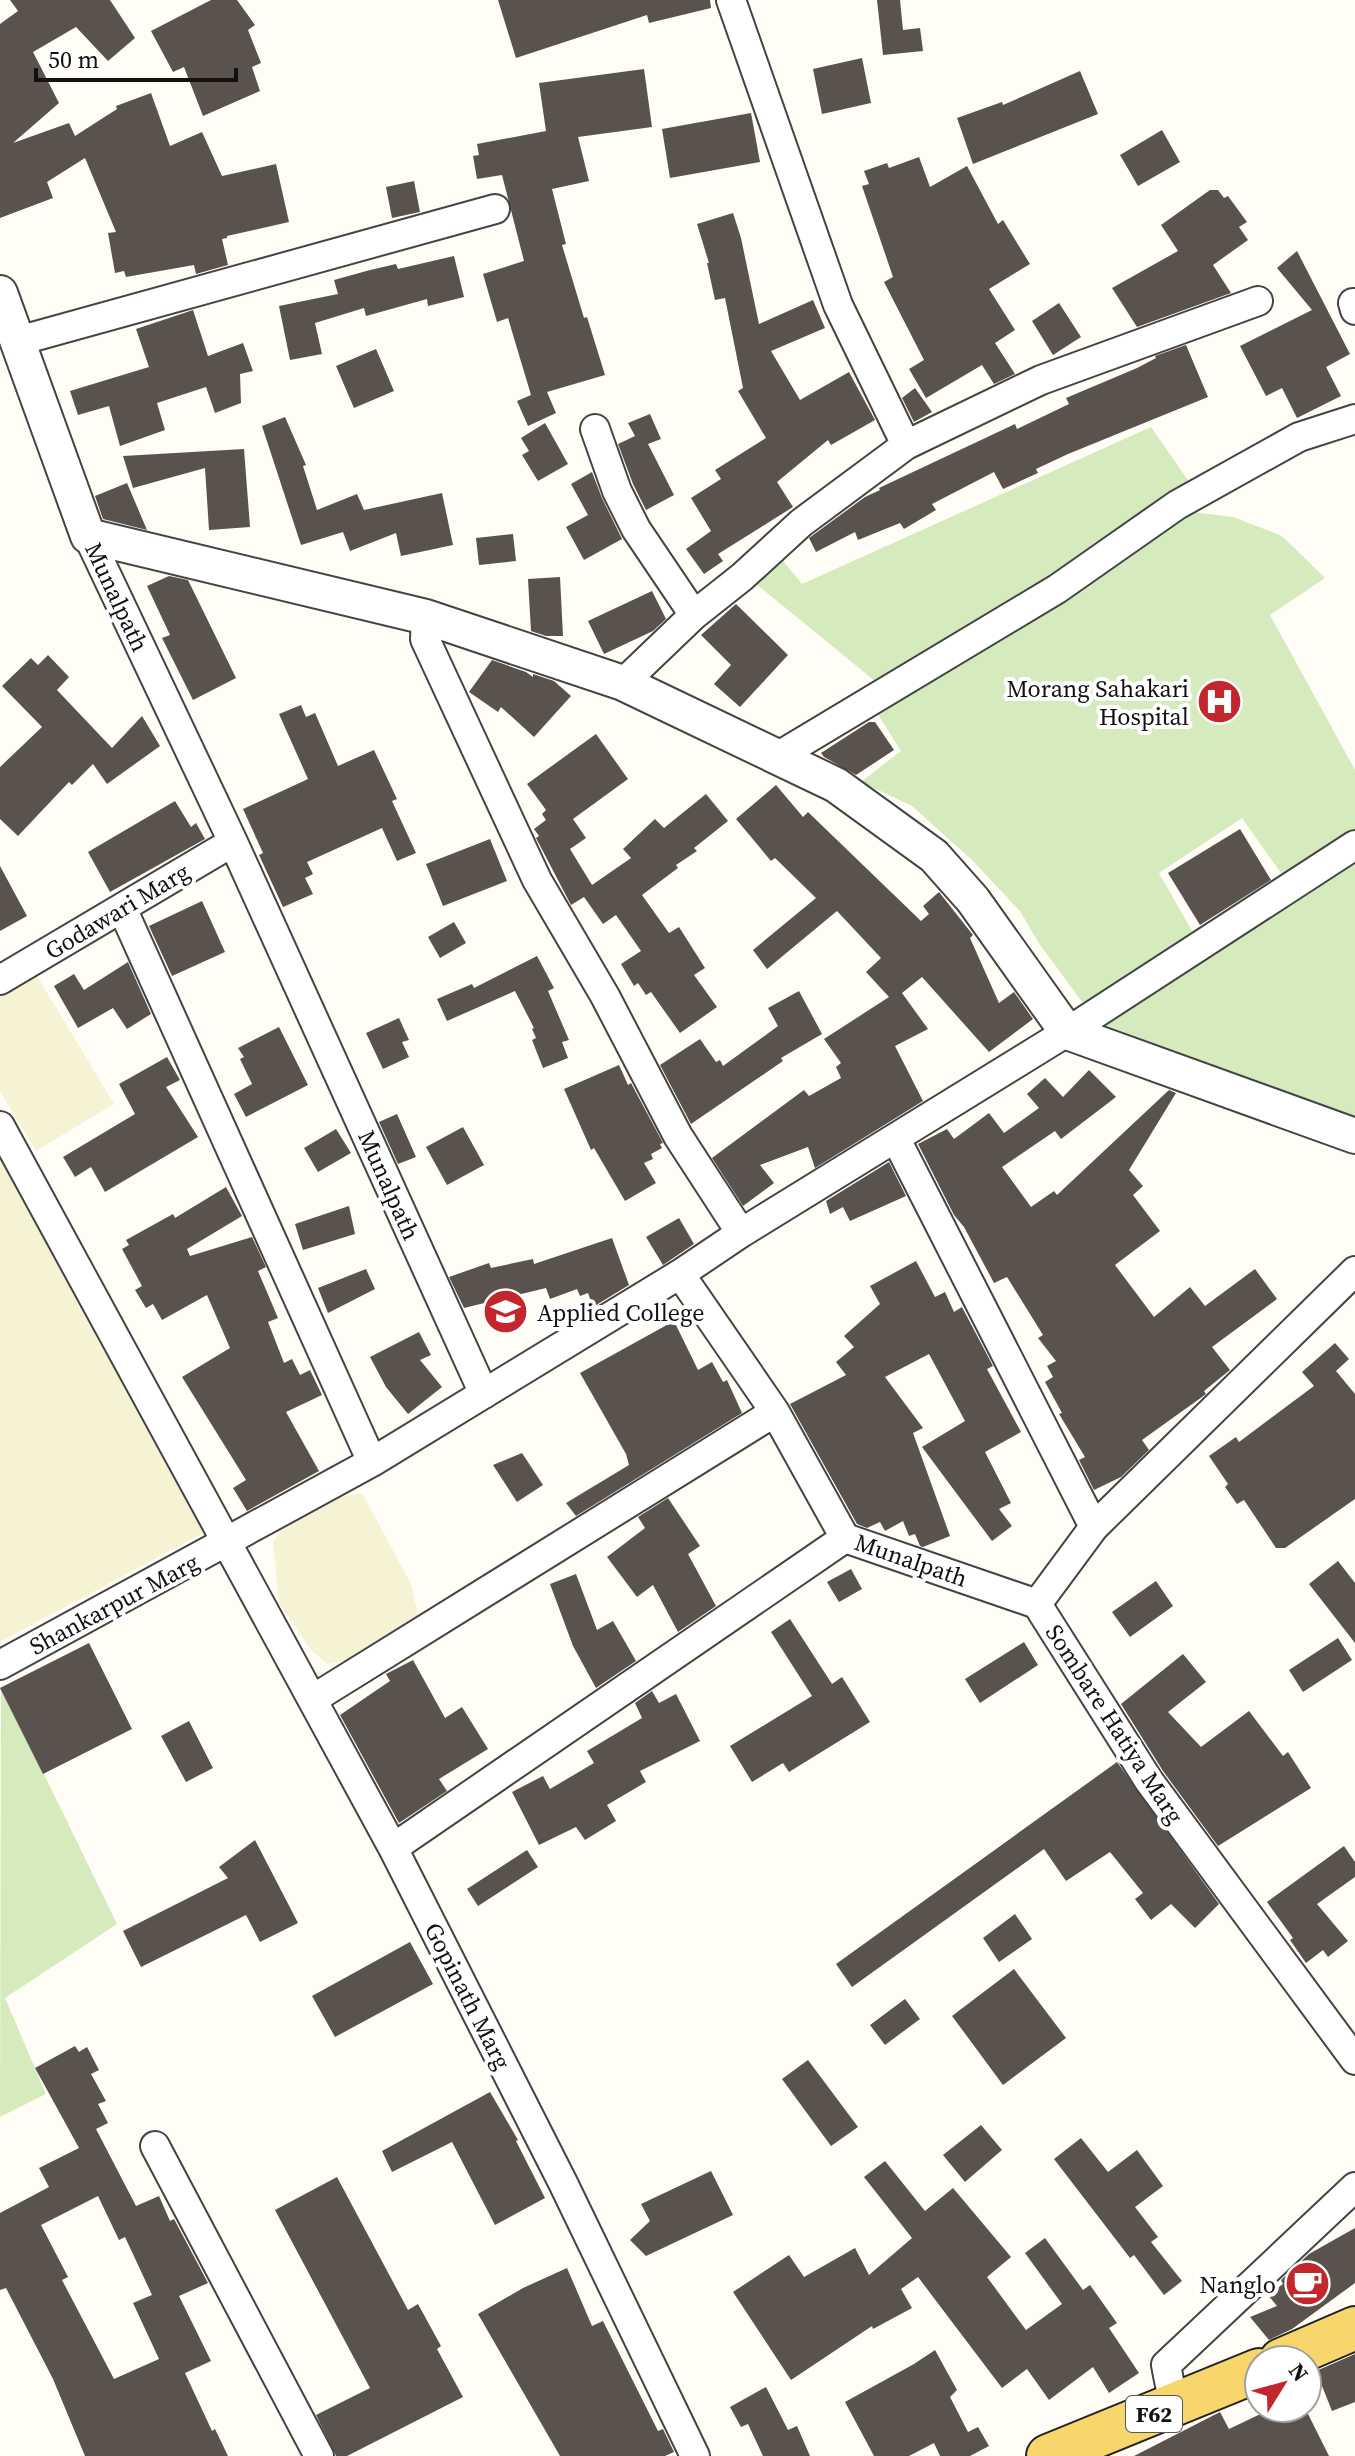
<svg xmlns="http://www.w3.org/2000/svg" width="1355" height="2456" viewBox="0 0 1355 2456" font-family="'Source Serif 4',serif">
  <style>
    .farmland { fill: #f6f3d4 }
    .green { fill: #d5ebbd }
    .building { fill: #5a524d; fill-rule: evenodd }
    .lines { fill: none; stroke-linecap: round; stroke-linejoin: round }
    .minor-casing { stroke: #444; stroke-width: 32 }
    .tertiary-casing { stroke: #444; stroke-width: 38 }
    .primary-casing { stroke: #222; stroke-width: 46 }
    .minor { stroke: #fff; stroke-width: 28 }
    .tertiary { stroke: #fff; stroke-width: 34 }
    .primary { stroke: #f9d66b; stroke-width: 42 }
    .labels { text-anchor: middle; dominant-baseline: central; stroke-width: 8; stroke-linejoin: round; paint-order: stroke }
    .shield { fill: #fff; stroke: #585858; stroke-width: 2 }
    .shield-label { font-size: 22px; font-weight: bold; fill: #111 }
    .street-label { font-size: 24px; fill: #111; stroke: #fff }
    .poi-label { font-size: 24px; fill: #111; stroke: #fff; text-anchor: end }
  </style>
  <rect width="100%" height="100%" fill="#fffdf5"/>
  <path class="farmland" d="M34,971L114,1104L36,1151L0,1091V992Z
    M0,1153L205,1532L0,1642Z
    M362,1493L411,1584L418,1615L406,1630L360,1658L327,1664L311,1650L279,1603L273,1542L280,1533L324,1500Z"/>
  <path class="green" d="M1151,427L1192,486L1044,583L875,681L755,583L780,557L802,584Z
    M1193,512L1233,517L1282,536L1325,578L1270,615L1355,770V841L1288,883L1242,818L1159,873L1196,938L1083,1003L1038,942L1020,911L971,859L912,806L861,782L901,751L877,713L1140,540Z
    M1355,861V1122L1101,1023Z
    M1,1686L117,1924L5,1998L46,2094L0,2117Z"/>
  <path class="building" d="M10,0H110L135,38L108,61L76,27L33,52L59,103L13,143L69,123L75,136L117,109L116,106L151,93L170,146L202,132L222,176L276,164L289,222L227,236V238L222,239L228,265L196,274L194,265L126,277L124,271L115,273L108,233L116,232L85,158L47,182L53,198L0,218V24L18,11Z
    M211,0H237L255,25L248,30L261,63L252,67L260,91L203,116L184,67L173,72L151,31Z
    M498,0H710L711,8L649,23L647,15L516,58Z
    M877,0H900L903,30L920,28L923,51L883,55Z
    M862,58L871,103L822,114L813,69Z
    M644,69L652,127L578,137L589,181L552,189L566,244L562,245L584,318L587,317L605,375L547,392L556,413L528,426L517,401L531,395L508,318L497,322L483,274L524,261L502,175L477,179L473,156L479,155L477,144L546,131L539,83Z
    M1080,71L1098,114L973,164L957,118L1002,102L1003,105Z
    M751,113L760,162L670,178L662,129Z
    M1162,130L1180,162L1138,186L1120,155Z
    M919,157L930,187L967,166L998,224L1003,220L1030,264L989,289L1015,330L995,343L1015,374L994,384L982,365L926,398L909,369L924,360L884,282L893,277L862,186L869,184L864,171L887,163L889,168Z
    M414,181L420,212L392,218L386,187Z
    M1210,190H1218L1224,198L1228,196L1247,222L1239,227L1248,240L1213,265L1231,293L1137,327L1112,288L1178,251L1161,225Z
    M733,213L741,238L759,324L813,300L825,328L771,351L800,400L849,372L875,420L831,445L828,440L777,482L793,507L718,554L723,561L704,574L686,549L711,531L691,498L721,479L715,470L766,438L738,391L743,388L725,298L715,300L707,263H709L697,224Z
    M1297,251L1350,354L1326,367L1341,396L1297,418L1282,388L1266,396L1240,346L1312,310L1277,268Z
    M454,256L464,297L428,306L427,299L366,316L364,308L315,323L322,354L290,360L279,306L338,294L334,280L370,270L396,264L398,269Z
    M1059,303L1081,337L1053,355L1032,321Z
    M193,310L208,356L243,343L253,371L240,374L241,403L215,413L206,387L157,403L165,430L120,446L109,406L78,415L70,391L149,367L136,329Z
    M1186,345L1208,397L1068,454L1036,469L1038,473L1003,489L994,472L932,504L936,510L904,529L900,523L858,540L855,532L816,552L809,538L865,497L880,490L879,488L1015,424L1017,429L1069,404L1066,398L1137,368L1156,358L1155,356Z
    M376,349L394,391L354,408L336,366Z
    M915,388L932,412L914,422L902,398Z
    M650,414L661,439L648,444L674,495L646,510L633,484L618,444L635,436L628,423Z
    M285,417L306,465L303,466L317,510L357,494L364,510L442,493L453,545L401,556L396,533L350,551L343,532L301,545L262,426Z
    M545,423L568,464L538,481L522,455L529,451L521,438Z
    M244,449L250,527L209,530L205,468L133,488L123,456Z
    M592,472L602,498L622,539L584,560L566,527L588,515L571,484Z
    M127,483L147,530L103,519L95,496Z
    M513,534L516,561L479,565L476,538Z
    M169,576L188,580L236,678L193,700L162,638L170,635L147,586Z
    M560,577L563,636H546L531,631L528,579Z
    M652,591L666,619L653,631L604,654L588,621Z
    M736,604L788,655L740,707L714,684L731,665L701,635Z
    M48,655L69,677L57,690L112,748L142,716L160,746L107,784L93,764L72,785L69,782L18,836L0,819V767L42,727L2,686L31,658L38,665Z
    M492,660L526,672L533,677V674L554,681L571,696L534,737L501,707L498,712L469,692Z
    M301,705L306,717L315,713L338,766L374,750L397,799L392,801L416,853L397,861L382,828L307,862L313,874L305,878L313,894L283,907L259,855L263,853L243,809L308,779L279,714Z
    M869,722H875L894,750L856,775L824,757L821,753Z
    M596,734L628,779L573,819L586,838L570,849L592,885L631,858L623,849L655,819L664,828L706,794L728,821L694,848L697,851L676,865L678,868L642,895L669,933L679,927L705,968L694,975L717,1007L680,1033L651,992L646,995L638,983L634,986L621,964L641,951L616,915L603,924L584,897L571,905L536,838L539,836L534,829L546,820L542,814L546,810L527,784Z
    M776,785L803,817L808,812L921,921L929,914L923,906L939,892L973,935L970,938L999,1003L1014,992L1033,1019L989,1052L922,977L902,993L928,1029L895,1046L923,1101L815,1168L808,1147L760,1165L774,1183L743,1206L712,1158L804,1090L809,1096L841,1078L836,1067L841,1063L824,1039L889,997L866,972L881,958L837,911L767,969L753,950L816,898L775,858L771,861L736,819Z
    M175,801L191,827L196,823L205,839L110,892L88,852Z
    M1240,829L1271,880L1200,925L1168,873Z
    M490,839L507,881L443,906L426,864Z
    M0,866L27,916L0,931Z
    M202,901L225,952L172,976L149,926Z
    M454,922L466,943L440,958L428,937Z
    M537,956L554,988L548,991L569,1040L562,1042L568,1058L543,1068L532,1040L536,1038L532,1029L534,1028L515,991L447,1021L437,999L472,984L474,988Z
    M128,962L151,1014L127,1029L113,1008L78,1028L54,986L74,974L84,990Z
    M799,991L822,1034L781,1058L783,1061L691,1124L660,1065L700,1039L716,1062L720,1060L723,1066L778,1026L768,1008Z
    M399,1018L409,1040L402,1042L409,1057L383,1069L366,1033Z
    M279,1027L308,1085L246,1117L234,1094L252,1084L240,1059L244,1057L238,1048Z
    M167,1057L180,1080L166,1087L198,1137L105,1192L91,1167L75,1177L63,1157L135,1114L119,1084Z
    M619,1065L628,1085L631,1083L663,1143L660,1144L662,1148L651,1154L653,1159L644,1163L656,1183L625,1201L594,1148L591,1150L564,1089Z
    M1089,1070L1116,1097L1061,1139L1055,1131L1002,1167L1031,1207L1054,1191L1057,1195L1169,1090L1176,1093L1129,1170L1143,1186L1133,1195L1160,1231L1115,1265L1154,1317L1190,1287L1205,1306L1255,1269L1277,1299L1212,1347L1230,1370L1204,1391L1206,1394L1202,1397L1142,1440L1149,1450L1121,1477L1094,1490L1079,1460L1085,1457L1059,1414L1062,1413L1045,1382L1053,1377L1047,1366L1056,1361L1038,1338L1043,1335L1007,1277L994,1283L964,1227L954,1215L918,1144L947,1129L954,1139L989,1113L1004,1133L1039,1108L1027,1094L1045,1078L1063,1097Z
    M397,1114L416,1157L398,1164L379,1122Z
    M463,1127L484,1165L447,1185L426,1147Z
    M336,1129L351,1153L318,1172L304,1148Z
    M889,1162L906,1196L850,1221L843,1207L830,1214L826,1201Z
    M226,1187L242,1216L187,1249L190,1256L252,1237L266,1267L258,1271L278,1318L268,1322L284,1363L292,1359L300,1375L310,1370L322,1395L286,1412L319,1471L247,1511L233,1488L246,1480L182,1377L230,1348L207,1295L162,1320L153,1304L146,1308L135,1290L142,1286L122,1249L129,1245L126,1240L173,1214L175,1218Z
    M349,1206L355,1234L303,1250L295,1224Z
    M679,1218L694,1244L663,1265L646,1237Z
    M612,1238L629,1285L593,1307L588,1293L580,1296L577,1289L550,1299L546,1288L464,1308L449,1277L489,1263L491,1268L533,1259L534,1264Z
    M916,1261L935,1297L945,1292L954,1312L962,1307L993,1366L987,1369L1021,1432L985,1452L1011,1503L999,1509L1012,1526L992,1541L922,1447L965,1421L929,1354L885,1377L923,1428L913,1433L950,1536L923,1547L920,1546L915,1534L909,1536L903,1521L885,1531L880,1522L867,1528L857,1524L790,1404L846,1375L836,1362L854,1347L844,1336L880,1304L870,1286Z
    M366,1269L375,1289L328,1313L318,1288Z
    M674,1321L698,1370L712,1362L723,1382L727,1380L742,1413L576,1516L566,1503L629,1465L626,1454L580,1373Z
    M419,1332L431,1355L420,1360L442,1387L408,1414L386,1387L370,1357Z
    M1335,1343L1349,1359L1336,1371L1355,1394V1499L1285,1548H1276L1244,1500L1237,1504L1225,1487L1228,1484L1209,1456L1236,1437L1239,1442L1314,1386L1302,1372Z
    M522,1453L543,1485L517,1502L493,1465Z
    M668,1498L700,1546L688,1554L716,1606L678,1632L653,1585L637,1597L607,1557L645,1528L638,1517Z
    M1338,1561L1355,1583V1643L1309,1584Z
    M851,1569L862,1589L839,1602L827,1582Z
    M576,1574L597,1630L613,1621L636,1661L596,1688L573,1646L550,1584Z
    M1156,1581L1173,1606L1130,1637L1112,1612Z
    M790,1619L832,1684L842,1677L870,1722L789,1772L783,1763L752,1782L730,1746L812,1696L771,1632Z
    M1338,1638L1352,1660L1303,1692L1289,1670Z
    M1024,1642L1038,1665L980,1703L965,1679Z
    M89,1643L132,1729L43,1774L0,1688Z
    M1183,1654L1206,1682L1168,1712L1201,1747L1249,1711L1283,1756L1288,1752L1311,1788L1218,1846L1163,1771L1121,1704Z
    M413,1660L445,1718L462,1707L488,1749L439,1779L447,1791L399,1823L340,1715L390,1681L386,1674Z
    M652,1691L659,1703L676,1694L700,1741L640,1771L646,1782L607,1805L616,1821L585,1840L576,1827L539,1845L512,1792L543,1776L550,1789L594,1763L587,1751L642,1718L635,1703Z
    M189,1721L213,1768L186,1782L161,1736Z
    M1117,1762L1219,1904L1195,1928L1171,1904L1151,1920L1135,1899L1143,1893L1110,1852L1066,1881L1044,1849L852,1987L836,1964Z
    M255,1840L298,1923L260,1942L246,1915L141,1967L123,1931L228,1878L219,1867Z
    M1344,1846L1355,1862V1877L1317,1904L1348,1941L1328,1957L1323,1950L1306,1963L1290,1940L1293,1938L1267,1902Z
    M527,1850L538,1867L478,1906L467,1889Z
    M1015,1914L1032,1939L999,1962L983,1938Z
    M410,1942L433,1984L335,2037L312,1996Z
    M1014,1969L1066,2038L1003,2085L952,2016Z
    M905,1999L920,2019L885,2045L870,2025Z
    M75,2046L79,2052L87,2047L99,2070L91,2074L106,2101L98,2104L108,2123L96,2129L136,2206L159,2196L170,2221L174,2219L208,2283L179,2296L211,2361L185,2373L212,2431L215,2429L228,2456H85L53,2379L6,2288L0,2290V2213L49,2187L39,2168L79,2148L35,2068ZM98,2196L119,2240L125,2237L152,2295L133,2303L159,2359L114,2379L62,2280L68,2277L41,2225Z
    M808,2060L858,2127L831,2146L782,2079Z
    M490,2092L518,2140L516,2141L545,2198L495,2225L452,2142L392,2172L382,2151Z
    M981,2125L1002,2150L965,2182L943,2155Z
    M1081,2138L1108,2172L1137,2150L1163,2186L1135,2207L1158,2237L1151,2242L1182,2281L1164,2295L1134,2255L1130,2258L1054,2159Z
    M885,2161L925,2211L953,2188L1011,2257L987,2277L1026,2330L1062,2304L1025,2253L1045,2238L1083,2290L1090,2285L1117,2323L1109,2328L1139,2373L1109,2393L1093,2367L1049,2400L1027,2369L1002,2388L918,2277L901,2289L912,2308L873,2329L872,2326L791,2380L733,2292L789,2255L804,2277L855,2248L869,2275L912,2238L864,2177Z
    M711,2171L733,2215L646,2256L630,2240L650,2221L641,2204Z
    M337,2177L408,2310L418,2304L441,2346L437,2349L463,2397L347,2456H336L316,2415L370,2388L275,2210Z
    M1355,2228V2283L1292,2329L1269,2340L1250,2317L1277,2306L1268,2295L1283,2284L1281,2280L1309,2254Z
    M567,2268L592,2326L603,2321L658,2431L663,2429L674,2452L665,2456H560L478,2314L523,2288Z
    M935,2350L957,2390L950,2397L968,2432L978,2427L989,2446L970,2456H940L934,2443L909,2456H874L845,2402L914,2364Z
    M1355,2354V2402L1332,2411L1316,2371Z
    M766,2387L788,2430L797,2426L810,2456H763L748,2424L741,2427L730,2407Z
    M1273,2408H1305L1329,2456H1134L1220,2412L1229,2429Z"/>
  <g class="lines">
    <defs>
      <path id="minor" d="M731,0L838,305L906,445
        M1353,303L1355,310
        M18,341L495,209
        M595,429L617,491L636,529L694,615
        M88,536L233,842L484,1394
        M426,617L425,639L537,880L605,996L678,1136L741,1233
        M623,683L694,615L742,577L801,523L906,445L1041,380L1258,301
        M777,757L1057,589L1177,505L1299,437L1355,419
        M122,908L372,1462
        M0,980L233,842
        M0,1126L393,1848L563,2183L695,2456
        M896,1139L1094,1527
        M1355,1271L1094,1527L1037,1604L1149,1781L1355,2060
        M680,1274L775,1412L845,1538L1037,1604
        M0,1665L372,1462L680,1274L741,1233L1067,1032L1355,845
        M313,1699L775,1412
        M393,1848L845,1538
        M155,2146L319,2456
        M1174,2406L1166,2365L1355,2187"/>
      <path id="tertiary" d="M0,293L88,536L426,617L623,683L836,785L934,856L973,900L1067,1032L1355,1136"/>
      <path id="primary" d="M1281,2360L1355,2328
        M1048,2456L1259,2370"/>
    </defs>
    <use href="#minor" class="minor-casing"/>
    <use href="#tertiary" class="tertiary-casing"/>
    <use href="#primary" class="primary-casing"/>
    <use href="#minor" class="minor"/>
    <use href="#tertiary" class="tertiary"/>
    <use href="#primary" class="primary"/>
  </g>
  <defs>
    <symbol id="hospital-disc" viewBox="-11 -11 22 22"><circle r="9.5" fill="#c4262e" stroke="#fff"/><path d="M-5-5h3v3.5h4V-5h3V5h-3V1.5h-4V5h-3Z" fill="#fff"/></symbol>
    <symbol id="school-disc" viewBox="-11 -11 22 22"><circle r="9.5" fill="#c4262e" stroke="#fff"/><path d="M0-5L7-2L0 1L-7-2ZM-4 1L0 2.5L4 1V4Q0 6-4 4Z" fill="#fff"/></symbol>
    <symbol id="cafe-disc" viewBox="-11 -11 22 22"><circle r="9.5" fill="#c4262e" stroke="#fff"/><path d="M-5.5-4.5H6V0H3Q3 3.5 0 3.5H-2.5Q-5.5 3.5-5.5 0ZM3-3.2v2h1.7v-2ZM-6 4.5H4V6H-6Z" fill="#fff"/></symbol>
  </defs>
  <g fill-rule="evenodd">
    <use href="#hospital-disc" x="1194" y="676" width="51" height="51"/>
    <use href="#school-disc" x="480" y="1286" width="51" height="51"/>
    <use href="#cafe-disc" x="1282" y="2258" width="51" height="51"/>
  </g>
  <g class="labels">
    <rect class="shield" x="1126" y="2396" width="56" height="36" rx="6"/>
    <g class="shield-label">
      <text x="1154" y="2414">F62</text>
    </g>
    <g class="street-label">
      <text transform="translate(117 597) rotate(65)">Munalpath</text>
      <text transform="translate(117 911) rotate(-31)">Godawari Marg</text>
      <text transform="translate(389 1185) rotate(66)">Munalpath</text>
      <text transform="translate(911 1560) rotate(19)">Munalpath</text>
      <text transform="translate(114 1604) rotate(-28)">Shankarpur Marg</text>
      <text transform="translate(1115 1724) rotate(57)">Sombare Hatiya Marg</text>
      <text transform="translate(468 1996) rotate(63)">Gopinath Marg</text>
    </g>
    <g class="poi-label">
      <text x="1189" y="688">Morang Sahakari<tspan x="1189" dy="28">Hospital</tspan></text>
      <text x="537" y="1312" text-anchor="start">Applied College</text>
      <text x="1276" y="2284">Nanglo</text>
    </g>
  </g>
  <g transform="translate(1283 2384) rotate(53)"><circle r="38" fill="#ffffff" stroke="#a0a0a0" stroke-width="2"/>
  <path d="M0-6L14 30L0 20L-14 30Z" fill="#c4262e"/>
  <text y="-12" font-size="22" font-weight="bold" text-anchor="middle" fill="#111111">N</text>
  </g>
  <path d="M36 68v12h200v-12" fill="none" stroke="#111111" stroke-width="4"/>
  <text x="48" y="68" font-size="24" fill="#111111" stroke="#ffffff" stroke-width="6" paint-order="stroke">50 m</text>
</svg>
